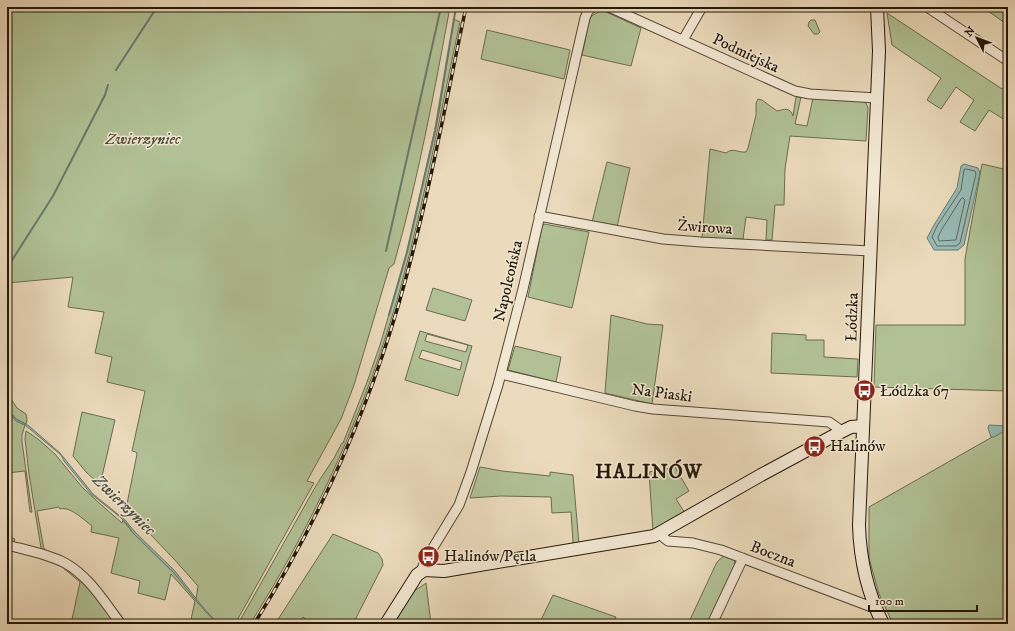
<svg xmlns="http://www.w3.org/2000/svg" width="1015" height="631" viewBox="0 0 1015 631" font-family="'IM FELL DW Pica',serif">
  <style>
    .green { fill: #b1c195; stroke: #6a6c4f; fill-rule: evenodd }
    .water { fill: #98bab4; stroke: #6a7970 }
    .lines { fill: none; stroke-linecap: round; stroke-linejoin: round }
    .shore { stroke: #5e695e; stroke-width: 1 }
    .stream { stroke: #6a7970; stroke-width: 2 }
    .street-casing { stroke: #564836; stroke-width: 11 }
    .secondary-casing { stroke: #241809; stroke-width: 14 }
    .street { stroke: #f2e7d3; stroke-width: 9 }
    .secondary { stroke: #f2e7d3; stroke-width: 12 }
    .rail-casing { stroke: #241809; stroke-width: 3.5 }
    .rail { stroke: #f2e7d3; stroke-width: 2; stroke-dasharray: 6; stroke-linecap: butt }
    .labels { text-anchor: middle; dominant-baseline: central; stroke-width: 3; stroke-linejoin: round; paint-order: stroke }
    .street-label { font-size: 16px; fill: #241809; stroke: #f2e7d3 }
    .park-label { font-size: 16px; font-style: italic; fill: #4e4b33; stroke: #f2e7d3 }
    .poi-label { font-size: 16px; fill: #241809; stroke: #f2e7d3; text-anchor: start }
    .water-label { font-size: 17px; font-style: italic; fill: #4d5145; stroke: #f2e7d3 }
    .district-label { font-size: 20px; font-weight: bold; letter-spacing: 1px; fill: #241809; stroke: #f2e7d3 }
  </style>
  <rect width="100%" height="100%" fill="#ebdabb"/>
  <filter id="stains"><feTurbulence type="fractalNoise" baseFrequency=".005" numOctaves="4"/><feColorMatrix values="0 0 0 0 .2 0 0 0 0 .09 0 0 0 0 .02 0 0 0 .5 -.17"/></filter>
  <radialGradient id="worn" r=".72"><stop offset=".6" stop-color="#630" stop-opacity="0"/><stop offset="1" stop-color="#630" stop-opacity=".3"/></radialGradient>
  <path class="green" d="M7,7H450C434,93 418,180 394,264L389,268L354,385L341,419L307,481L314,483L235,624H190L195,601L171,574L165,600L138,593L140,581L111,573L119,538L91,532L92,526C84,520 70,506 60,509L59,507L37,511L44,549L46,550L45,553L41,548L29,474L25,439L26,431L38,439L55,454L82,487L98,502L122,523L123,520L133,533L174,573L196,599L198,586L174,559L126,509L137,454L136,452L132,451L145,391L107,382L112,357L95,353L104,312L68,307L73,277L7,283Z
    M982,7H1008V25Z
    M602,10L641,28L631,66L582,55L590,17Z
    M887,13L1002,89L1008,81V122L989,110L975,131L960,122L974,100L956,87L941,109L927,100L941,78L892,45Z
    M454,19L460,22C441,110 425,199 401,286C368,405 316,520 250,624H238L317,484L334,458L342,443H343L367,382L380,345L406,256L439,112Z
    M811,20H815L820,32L818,34H814L808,26L809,22Z
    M487,30L570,50L564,79L481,59Z
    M796,97H801L795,124L807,126L813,98L861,101L866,103L868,108L866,141L790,136L785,169L784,205H775L772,240H766L767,220L746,217L743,239L702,238L710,149L726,153C733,147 738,153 746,152L748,148L756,115V103L758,99L762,100L777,111C785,109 790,107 793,116Z
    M607,162L630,168L617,227L592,222Z
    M982,164L1008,170V391L874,387L876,325H965V259Z
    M544,224L589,232L572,308L528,297L542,227Z
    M433,288L472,300L465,321L426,310Z
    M611,315L647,324L663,325L652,404L605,393Z
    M420,331L472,346L458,396L405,380ZM427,334L468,345L466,352L425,341ZM422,350L462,362L460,370L419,358Z
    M772,333L806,335V340H824V357L858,359L857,377L771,373Z
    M515,346L561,357L556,382L508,370Z
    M7,393L17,408L26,414L27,420L26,424L16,419L7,408Z
    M7,410L16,421L25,425L22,435V442L32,512H30L25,471L7,473Z
    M82,412L115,420L100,485L86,472L73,456Z
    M1008,428V624H893L879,594L869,558V507Z
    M480,467L502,471L550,476V472L573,475L579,544L571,545L573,542L571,512L552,513L551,497L501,496L470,498Z
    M675,467L689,491L676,499L685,513L653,532L649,472Z
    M7,501L12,538L15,539L13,544L7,542Z
    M333,534L378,553L382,559L383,565L353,624H313L303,617L298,624H275Z
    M725,555L734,558L735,566L708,624H688L716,564L718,561Z
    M64,565L81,579L118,624H71L80,582L62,567Z
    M426,583L431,624H405L396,620L413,592Z
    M553,595L616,617L613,624H539Z"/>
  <path class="water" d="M964,164L978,168L980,173L964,245L958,250H934L927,238L934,225L957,188L961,166Z
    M7,408L16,419L29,426L60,453L93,494L125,520L135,532L175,571L201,605L218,624H217L198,603L174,573L133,533L126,523L120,517L91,494L64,461L61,455L25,425L16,421L7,410Z
    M989,425L1007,426L1008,429L994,437H991L988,428Z"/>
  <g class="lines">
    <path class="shore" d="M966,169L975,171L976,174L960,243L956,246H937L932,237L937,226L961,190L964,170Z
      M963,198L965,200L956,240L939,241L938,237L942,229L961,199Z"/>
    <path class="stream" d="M116,70L157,7
      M386,251L441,7
      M7,268L53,196L105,95L108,85
      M389,315L407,252L435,131L456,7"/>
    <defs>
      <path id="street" d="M609,7L795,91L810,94L877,98
        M927,7L1008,61
        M683,40L702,7
        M539,216L663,239L701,242L870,251
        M501,374L635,406L653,409L829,422L842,431
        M659,534L668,541L693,543L721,550L877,609
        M7,545C26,550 48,554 65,563C89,576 105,603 121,624
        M421,572L425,561L459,505L471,472L498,385L523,289L585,18L588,11L593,7
        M712,624L743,558"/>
      <path id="secondary" d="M877,7L879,51L859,525C860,561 867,592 883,624
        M386,624L417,575L424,570L444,571L654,536L761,475L835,435L851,427L863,426"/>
    </defs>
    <use href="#street" class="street-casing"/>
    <use href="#secondary" class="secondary-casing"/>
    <use href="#street" class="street"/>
    <use href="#secondary" class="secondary"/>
    <defs>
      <path id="rail" d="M254,624C317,524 366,416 399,303C427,206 445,106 466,7"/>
    </defs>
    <use href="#rail" class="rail-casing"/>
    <use href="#rail" class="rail"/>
  </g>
  <defs>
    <symbol id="bus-disc" viewBox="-11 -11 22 22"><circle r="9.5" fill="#8f2418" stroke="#f2e7d3"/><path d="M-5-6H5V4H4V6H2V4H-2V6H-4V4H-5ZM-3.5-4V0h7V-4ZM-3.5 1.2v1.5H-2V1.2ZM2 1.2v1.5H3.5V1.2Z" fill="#fff"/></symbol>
  </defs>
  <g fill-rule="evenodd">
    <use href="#bus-disc" x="852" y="378" width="25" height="25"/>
    <use href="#bus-disc" x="802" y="434" width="25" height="25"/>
    <use href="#bus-disc" x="416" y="544" width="25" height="25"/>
  </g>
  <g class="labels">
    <g class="street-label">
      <text transform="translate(746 53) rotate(25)">Podmiejska</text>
      <text transform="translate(705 227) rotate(4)">Żwirowa</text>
      <text transform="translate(508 281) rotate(-77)">Napoleońska</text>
      <text transform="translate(852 317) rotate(-88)">Łódzka</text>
      <text transform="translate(662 393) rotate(7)">Na Piaski</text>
      <text transform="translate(773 554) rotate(21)">Boczna</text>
    </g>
    <g class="park-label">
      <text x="143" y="139">Zwierzyniec</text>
    </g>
    <g class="poi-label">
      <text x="880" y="391">Łódzka 67</text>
      <text x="830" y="446">Halinów</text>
      <text x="444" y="556">Halinów/Pętla</text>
    </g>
    <g class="water-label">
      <text transform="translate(124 505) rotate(44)">Zwierzyniec</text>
    </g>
    <g class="district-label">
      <text x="649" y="472">HALINÓW</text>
    </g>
  </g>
  <rect width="1015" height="631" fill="none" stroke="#ebdabb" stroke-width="24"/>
  <rect x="8" y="8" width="999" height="615" fill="none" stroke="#241809" stroke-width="2"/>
  <rect x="12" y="12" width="991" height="607" fill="none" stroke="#241809"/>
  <g transform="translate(977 38) rotate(312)" stroke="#f2e7d3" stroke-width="3" paint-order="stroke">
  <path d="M0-3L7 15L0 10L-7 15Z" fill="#241809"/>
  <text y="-6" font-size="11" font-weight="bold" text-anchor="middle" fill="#241809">N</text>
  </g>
  <path d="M869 605v6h108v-6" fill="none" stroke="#241809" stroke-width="2"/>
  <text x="875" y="605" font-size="12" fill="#241809" stroke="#f2e7d3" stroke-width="3" paint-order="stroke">100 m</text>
  <rect width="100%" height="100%" filter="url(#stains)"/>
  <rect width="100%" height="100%" fill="url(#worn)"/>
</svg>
